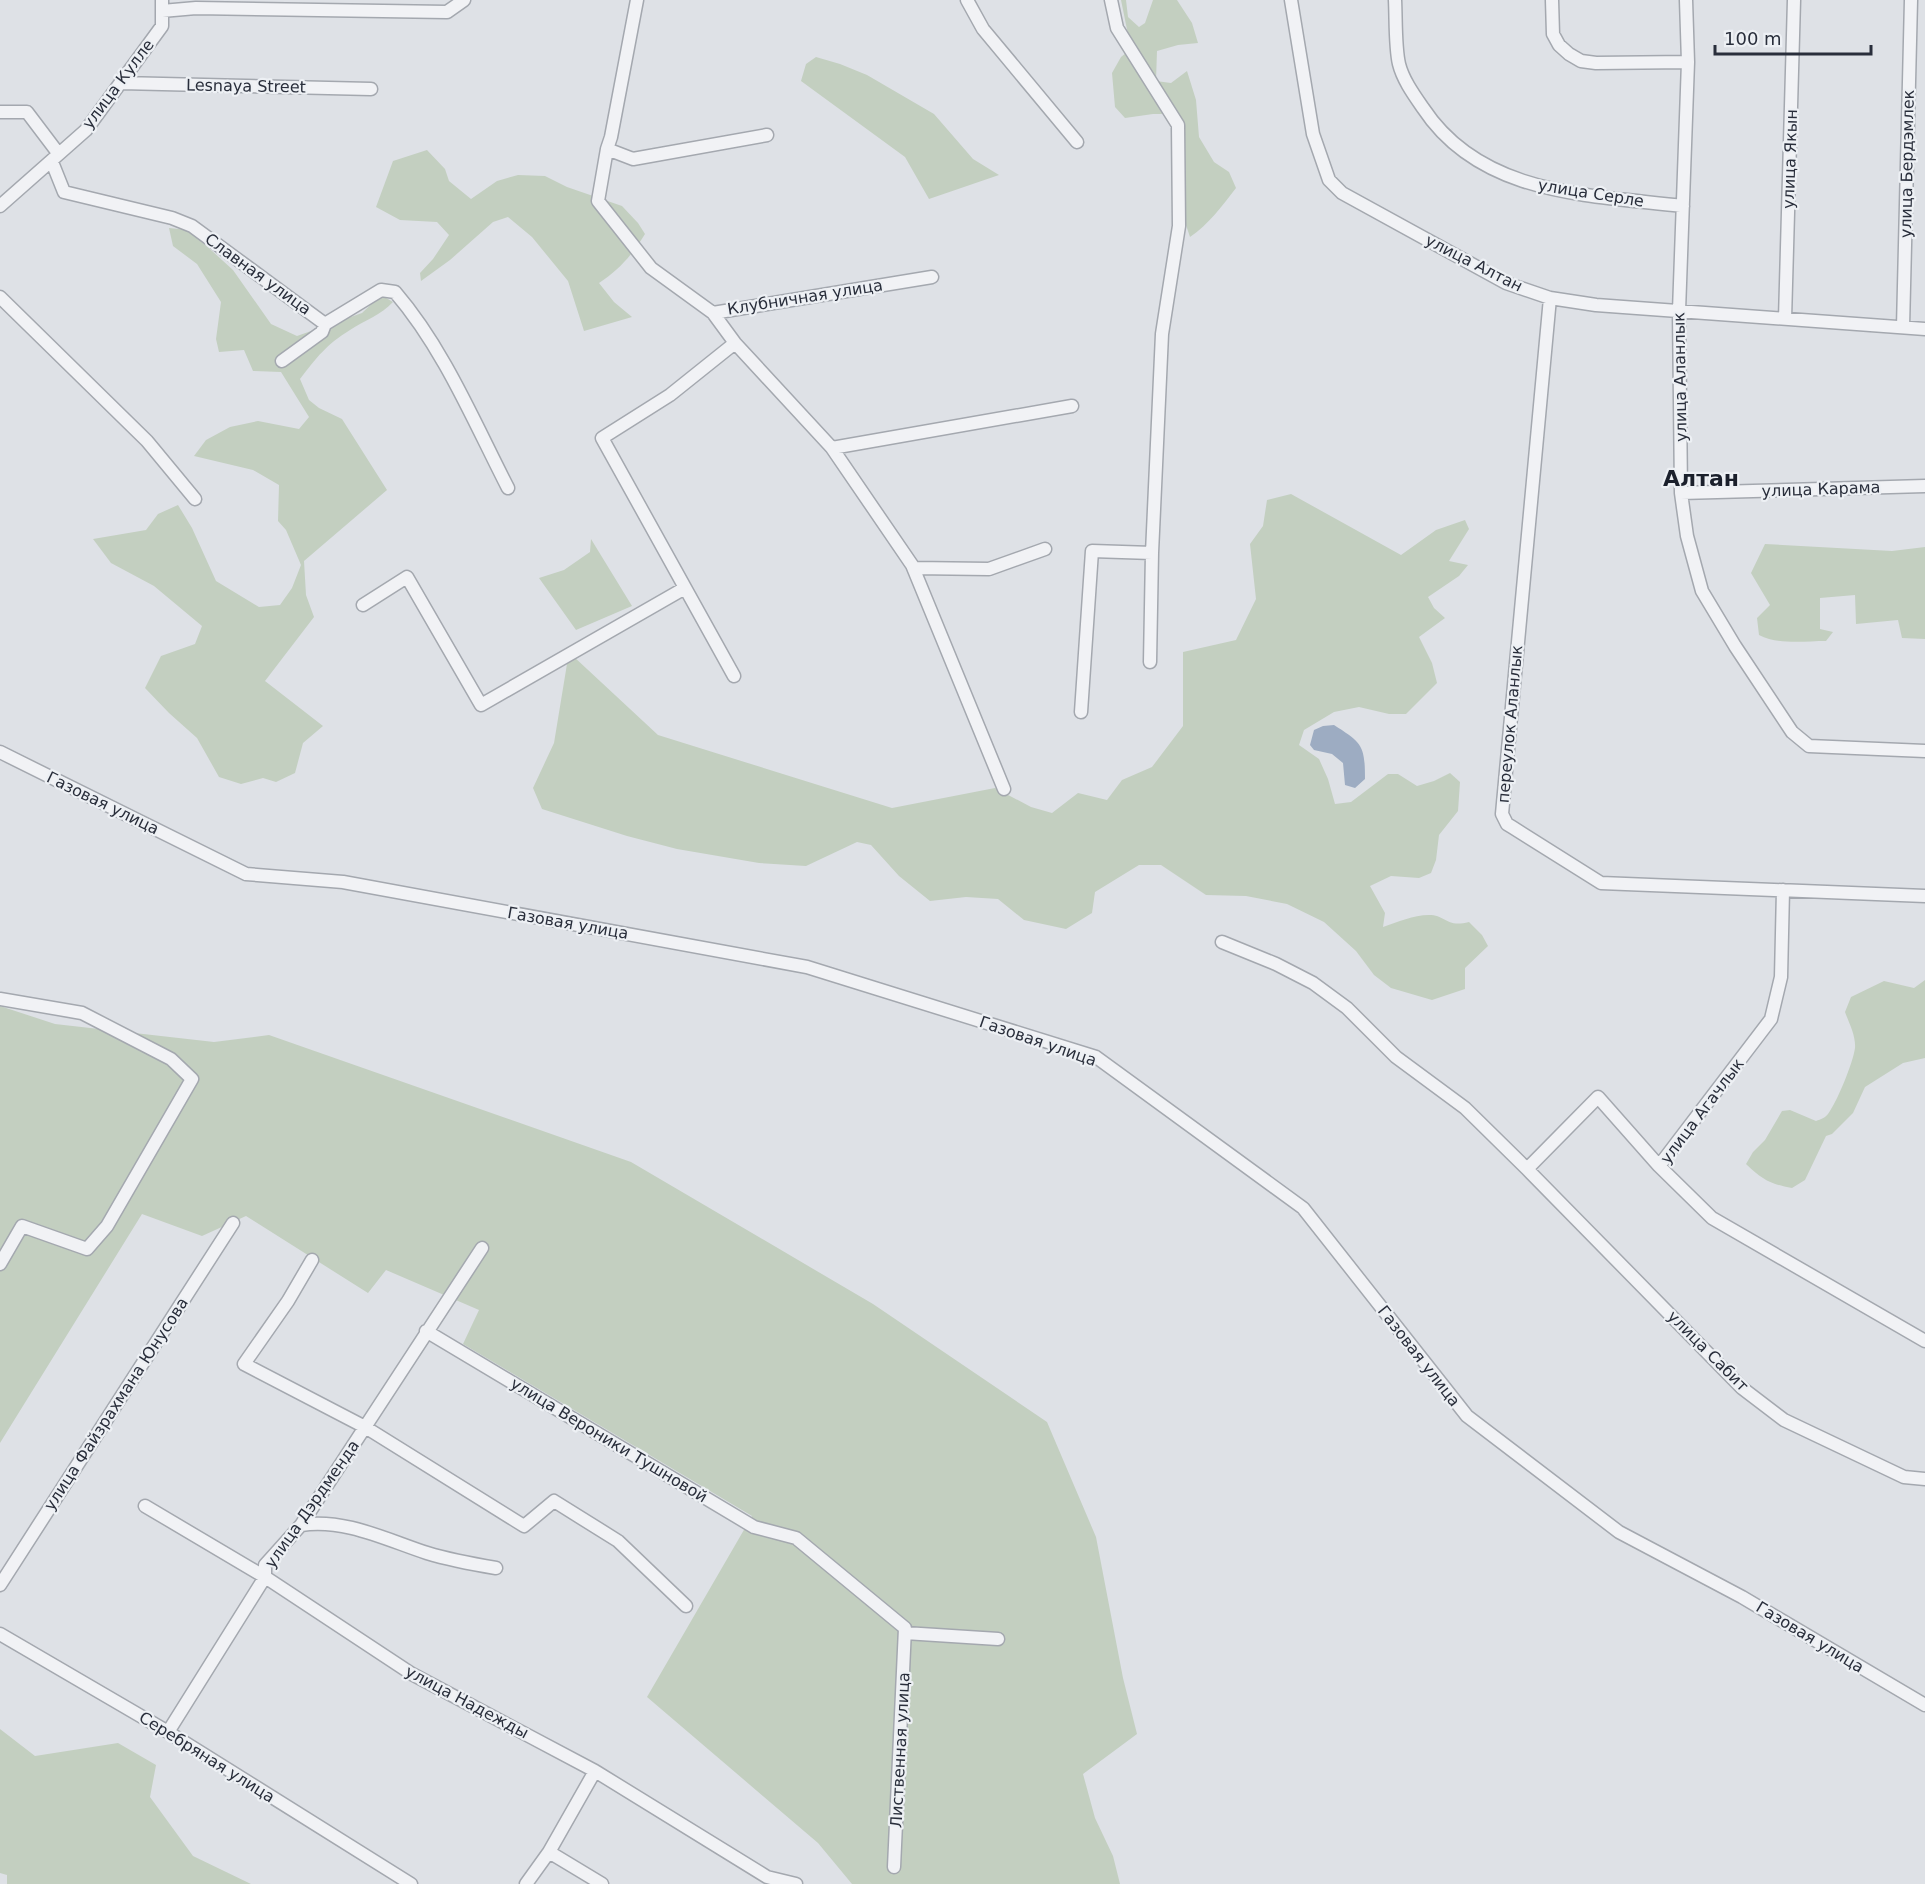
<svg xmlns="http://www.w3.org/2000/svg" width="1925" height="1884" viewBox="0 0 1925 1884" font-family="'DejaVu Sans',sans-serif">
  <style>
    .green { fill: #c3cfc0 }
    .water { fill: #9dacc2 }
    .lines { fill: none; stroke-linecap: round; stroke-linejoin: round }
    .minor-casing { stroke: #a4a8af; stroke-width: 15 }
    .minor { stroke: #f1f2f5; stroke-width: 12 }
    .labels { text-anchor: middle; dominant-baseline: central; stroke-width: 4.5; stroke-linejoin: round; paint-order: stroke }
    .street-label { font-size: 16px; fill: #292e3b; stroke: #edf0f4 }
    .district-label { font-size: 22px; font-weight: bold; fill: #1b202c; stroke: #edf0f4 }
  </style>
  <rect width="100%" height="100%" fill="#dee1e6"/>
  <path class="green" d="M1121,0H1126L1128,17L1139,27L1145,23L1153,0H1177L1192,23L1198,43L1178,45L1157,51L1156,81L1171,83L1187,71L1196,100L1199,137L1214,162L1229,172L1236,188C1222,206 1209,224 1190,237L1179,204L1186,183L1183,129L1176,114H1153L1125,118L1115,107L1112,73L1121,57L1131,49Z
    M816,57L840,64L867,75L934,114L973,159L999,175L929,199L905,157L801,81L806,64Z
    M427,150L445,169L449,181L471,199L497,181L518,175L545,176L567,187L622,206L638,223L645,234C632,255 619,270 599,283L614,302L632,317L584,331L568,281L532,237L508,217L493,222L450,260L421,281L420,273L433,259L449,235L437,222L400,220L376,207L393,161Z
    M169,228L189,230L233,270L271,324L297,336L362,313L381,295L393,302C381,315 365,320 350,330C327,344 316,358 300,379L309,400L319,408L342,419L387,490L304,561L306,595L314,617L265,681L323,726L303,743L295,773L276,782L263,778L241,784L219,777L197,738L169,713L145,688L161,656L195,644L202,626L154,586L111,563L93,539L146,530L158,514L178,505L192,528L216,581L259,607L280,605L292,588L301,565L286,530L278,521L279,485L253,470L194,456L206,440L230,427L258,421L299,429L309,417L281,372L253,371L244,350L219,352L216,339L221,302L197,264L173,246Z
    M1291,494L1401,555L1436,530L1465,520L1469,529L1449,561L1468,565L1459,576L1428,597L1434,608L1445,618L1419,637L1432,663L1437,683L1406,714H1389L1359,707L1334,712L1304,730L1299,745L1319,759L1328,779L1335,804L1351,802L1388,774H1398L1417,786L1434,781L1450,773L1460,782L1458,811L1439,835L1436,860L1431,873L1419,878L1391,876L1370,886L1385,913L1383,927C1398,922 1413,915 1429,915C1446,915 1446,928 1469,922L1482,935L1488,946L1465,968V989L1432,1000L1391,988L1374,975L1356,951L1324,922L1287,904L1246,896L1206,895L1161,865H1139L1095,892L1092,913L1066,929L1024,920L998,899L966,897L930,901L899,876L871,845L857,842L806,866L759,863L677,849L627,836L542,809L533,788L554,743L567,664L573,656L658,735L892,808L995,788L1031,807L1052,813L1078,793L1107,800L1122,780L1152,767L1183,726V652L1236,640L1256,599L1250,544L1263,526L1267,500Z
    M591,539L632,606L576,630L539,578L564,570L590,552Z
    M1765,544L1892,551L1925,547V639L1902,638L1898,620L1856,624L1855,595L1820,598V629L1833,632L1826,641C1805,641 1778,645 1759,635L1757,618L1770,605L1751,573Z
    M1925,980V1058L1903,1063L1865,1087L1853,1113L1832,1134L1826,1136L1805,1180L1792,1188C1770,1184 1763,1180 1746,1164L1753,1152L1765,1140L1782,1111L1790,1110L1816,1121C1821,1119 1825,1118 1828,1114C1837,1102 1853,1063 1855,1048C1856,1036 1849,1023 1845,1012L1851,997L1884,981L1914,988Z
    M0,1006L55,1024L214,1042L269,1035L631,1162L873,1304L1047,1422L1096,1537L1123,1678L1137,1734L1083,1774L1095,1818L1113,1856L1120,1884H852L818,1843L647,1697L752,1516L463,1344L479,1310L386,1270L368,1293L246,1216L202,1236L142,1214L0,1443Z
    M0,1729L35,1756L118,1743L156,1765L150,1797L193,1856L251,1884H7V1875L0,1873Z"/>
  <path class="water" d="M1334,725C1362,743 1365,745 1365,779L1355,788L1345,785L1343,763L1332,754L1314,750L1310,745L1314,730L1323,726Z"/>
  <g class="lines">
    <defs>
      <path id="minor" d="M637,0L611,137L607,149L633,159L767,135
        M967,0L983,29L1077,142
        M1111,0L1117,28L1178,125L1179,226L1162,334L1152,553L1150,662
        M1291,0L1313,134L1329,180L1342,193L1506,283L1550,298L1596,305L1925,329
        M1395,0C1396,19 1395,47 1399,64C1403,80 1414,95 1423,108C1481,196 1590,195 1683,206
        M1552,0L1553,34L1559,45L1569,54L1581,61L1596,63L1688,62
        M1686,0L1688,62L1679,311L1681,493L1687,536L1702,591L1735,646L1792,732L1809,746L1925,751
        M162,11L196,8L447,12L464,0
        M121,83L371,89
        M0,112H27L58,153
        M607,149L598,201L651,268L713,313L932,277
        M52,162L64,192L172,218L192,226L325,324L381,290L395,292C444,349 474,422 508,488
        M0,206L86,130L162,26V0
        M0,297L147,441L195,499
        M1550,298L1502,814L1507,824L1512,827L1601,883L1925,896
        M713,313L735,343L832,448L912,565L1004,789
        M1785,319L1794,0
        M1903,327L1911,0
        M282,361L322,332L325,324
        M832,448L1072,406
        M1681,493L1925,486
        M914,568L989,569L1045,549
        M363,605L407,577L481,705L685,588
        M734,676L602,438L670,395L735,343
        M1081,712L1092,551L1152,553
        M0,752L246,874L343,882L807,967L1096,1057L1303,1208L1467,1416L1619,1532L1742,1597L1925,1705
        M1783,890L1781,977L1771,1019L1659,1166L1712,1218L1925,1341
        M1222,942L1276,964L1313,983L1347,1008L1396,1057L1465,1108L1527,1169L1742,1388L1784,1420L1904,1477L1925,1479
        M0,999L82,1013L171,1059L192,1079L107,1226L87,1249L22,1226L0,1264
        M1527,1169L1598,1097L1659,1166
        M312,1260L288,1301L244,1364L365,1427L524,1526L554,1501L618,1541L686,1606
        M426,1331L754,1527L796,1538L905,1628L894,1867
        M145,1506L265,1577L412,1674L595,1771L767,1877L796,1884
        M301,1525C344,1518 387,1540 427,1553C450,1560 472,1564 496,1568
        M0,1585L233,1223
        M905,1633L998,1639
        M0,1634L168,1732L411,1884
        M168,1732L265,1577V1565L301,1525L482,1248
        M549,1852L602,1884
        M526,1884L549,1852L595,1771"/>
    </defs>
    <use href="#minor" class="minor-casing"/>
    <use href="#minor" class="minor"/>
  </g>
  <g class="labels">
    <g class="street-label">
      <text transform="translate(118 84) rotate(-53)">улица Кулле</text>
      <text transform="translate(246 86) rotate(1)">Lesnaya Street</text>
      <text transform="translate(1790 159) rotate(-88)">улица Якын</text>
      <text transform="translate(1907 164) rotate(-89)">улица Бердэмлек</text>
      <text transform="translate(1591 193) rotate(9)">улица Серле</text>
      <text transform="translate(1474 263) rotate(27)">улица Алтан</text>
      <text transform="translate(258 274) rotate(36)">Славная улица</text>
      <text transform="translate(805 297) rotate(-9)">Клубничная улица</text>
      <text transform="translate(1680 377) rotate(-91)">улица Аланлык</text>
      <text transform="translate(1821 489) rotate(-2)">улица Карама</text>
      <text transform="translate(1510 724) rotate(-85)">переулок Аланлык</text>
      <text transform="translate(103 803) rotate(26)">Газовая улица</text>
      <text transform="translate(568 923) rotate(10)">Газовая улица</text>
      <text transform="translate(1038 1041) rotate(19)">Газовая улица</text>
      <text transform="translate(1702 1111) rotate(-53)">улица Агачлык</text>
      <text transform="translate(1708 1351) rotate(45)">улица Сабит</text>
      <text transform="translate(1419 1356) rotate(52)">Газовая улица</text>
      <text transform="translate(116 1404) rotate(-57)">улица Файзрахмана Юнусова</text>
      <text transform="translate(609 1440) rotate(31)">улица Вероники Тушновой</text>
      <text transform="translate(312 1504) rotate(-55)">улица Дэрдменда</text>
      <text transform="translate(1810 1637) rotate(31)">Газовая улица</text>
      <text transform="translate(467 1702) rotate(28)">улица Надежды</text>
      <text transform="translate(900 1750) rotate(-87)">Лиственная улица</text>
      <text transform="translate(207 1757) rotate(32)">Серебряная улица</text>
    </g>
    <g class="district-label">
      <text x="1701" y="478">Алтан</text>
    </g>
  </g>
  <path d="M1715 45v9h156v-9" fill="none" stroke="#292e3b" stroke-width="3"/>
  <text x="1724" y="45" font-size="18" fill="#292e3b" stroke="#edf0f4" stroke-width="4.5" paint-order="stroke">100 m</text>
</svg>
